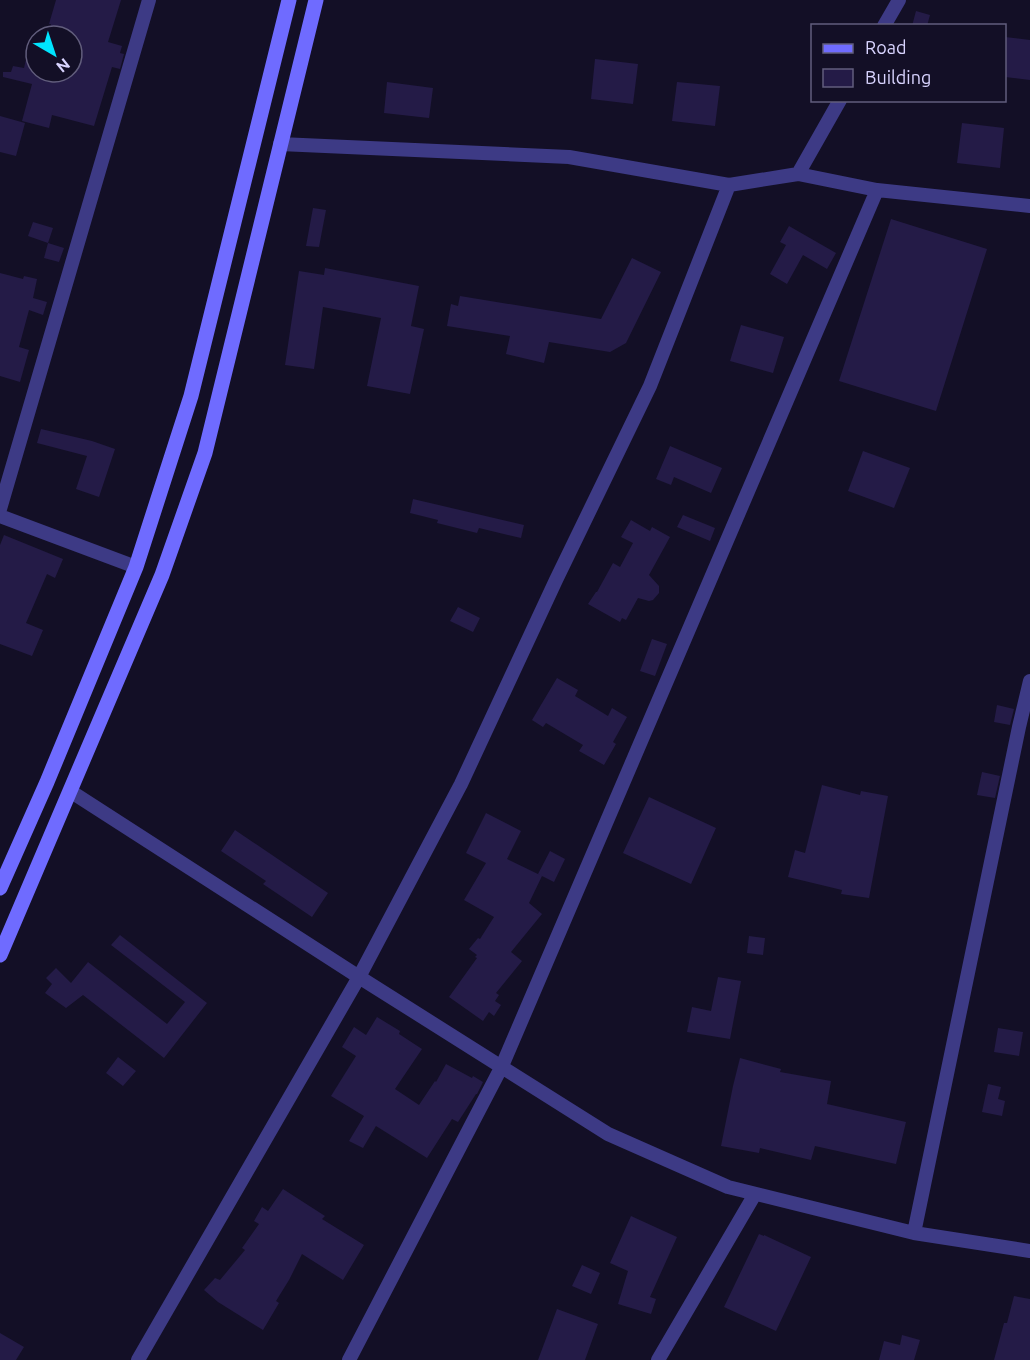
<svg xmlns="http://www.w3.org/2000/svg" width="1030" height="1360" viewBox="0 0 1030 1360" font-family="Ubuntu,sans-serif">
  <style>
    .building { fill: #241b47 }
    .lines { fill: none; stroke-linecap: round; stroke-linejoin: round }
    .street { stroke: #3d3a85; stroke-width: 14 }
    .secondary { stroke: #6f6bff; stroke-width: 15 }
  </style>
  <rect width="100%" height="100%" fill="#130f26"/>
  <path class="building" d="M56,0H121L108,42L122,46L120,53L124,54L120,69L112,67L94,126L52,115L49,128L22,121L32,84L3,77V72H11L13,66L24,68L31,38H36V72H72V36H48L51,24H49Z
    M916,11L930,15L927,26H912Z
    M1005,37L1030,40V80L1005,77Z
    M595,59L638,64L633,104L591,99Z
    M387,82L433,88L429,118L384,113Z
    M677,82L720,86L715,126L672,121Z
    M0,116L25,123L16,156L0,152Z
    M962,123L1004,128L1000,168L957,163Z
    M313,208L326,210L319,247L306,246Z
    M891,219L987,249L936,411L839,381Z
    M33,222L53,228L48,243L28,236Z
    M789,226L836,253L827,269L803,255L787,284L770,274L786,245L780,242Z
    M48,243L64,248L59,262L44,258Z
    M632,258L661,272L626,343L610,352L549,342L544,363L506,354L510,336L447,326L451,304L458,306L460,296L601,319Z
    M325,268L419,286L411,326L424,329L410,394L367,386L381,318L323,307L314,369L285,365L299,271L324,275Z
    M0,273L23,279L24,276L37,279L33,298L47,302L43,315L29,310L19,347L29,350L20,382L0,376Z
    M741,325L784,337L773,373L730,361Z
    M41,429L92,441L115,449L99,497L76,489L87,456L37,443Z
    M670,446L722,468L711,493L674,477L671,485L656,479Z
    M863,451L910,468L894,508L848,491Z
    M413,499L524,525L521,538L479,528L477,533L437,523L438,520L410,513Z
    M683,515L715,528L710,541L677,527Z
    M631,520L650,531L652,527L670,537L649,575L659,586V593L653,600L649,601L638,598L626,620L622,618L620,622L588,604L596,592H597L613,563L620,567L633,543L621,537Z
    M4,535L63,559L55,578L47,574L26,623L43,630L32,656L0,644V545Z
    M458,607L480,618L473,632L450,621Z
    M652,639L667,644L655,676L640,671Z
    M557,678L578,690L575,696L608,716L612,708L627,717L613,742L616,744L604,765L579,751L583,745L546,723L543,727L532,720Z
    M997,705L1014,709L1010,725L994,722Z
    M982,772L1000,776L995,798L977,795Z
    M822,785L860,795L861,791L888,796L869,898L841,894L842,890L788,877L795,850L805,853Z
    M649,797L716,828L691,884L623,853Z
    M486,813L521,831L507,859L542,876L529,903L542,914L511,952L522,961L496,993L499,995L495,1001L501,1005L494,1016L489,1012L483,1021L449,997L477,958L475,957L477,955L469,949L478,938L480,939L494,917L464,900L486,863L466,853Z
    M235,830L328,893L312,917L263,884L266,881L221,851Z
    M550,851L565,859L554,882L538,874Z
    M120,935L207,1003L164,1058L83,995L66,1008L45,993L52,984L46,978L56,968L71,983L88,962L167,1024L185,1002L111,945Z
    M749,936L765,938L763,955L747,953Z
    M718,977L741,981L730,1039L687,1032L692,1007L711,1011Z
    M377,1017L400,1031L399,1034L422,1049L395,1089L419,1105L435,1081L436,1082L446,1064L472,1078L473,1076L483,1082L477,1094H476L458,1122L452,1119L427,1158L376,1126L363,1148L349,1141L364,1116L331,1096L356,1056L342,1047L354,1027L366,1035Z
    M998,1028L1023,1032L1019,1056L994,1052Z
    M118,1057L136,1071L123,1086L106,1073Z
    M740,1058L781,1069L780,1072L831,1081L827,1104L906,1122L896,1164L815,1146L811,1160L760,1148L759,1153L721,1146L733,1086Z
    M988,1084L1001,1087L998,1099L1005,1101L1002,1116L982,1112Z
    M283,1189L325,1216L322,1219L364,1245L343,1280L302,1254L289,1280L276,1301L279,1303L263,1330L218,1302L204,1290L215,1278L220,1280L245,1250L242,1248L259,1224L254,1221L262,1207L268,1211Z
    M631,1216L677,1237L650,1297L656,1299L651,1314L618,1304L628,1271L610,1263Z
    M759,1234L764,1236V1235L811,1257L776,1331L724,1307Z
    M582,1265L600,1273L591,1294L572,1286Z
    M1014,1296L1030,1299V1360H994L1004,1323H1007Z
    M557,1309L598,1324L585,1360H538Z
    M0,1333L24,1347L16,1360H0Z
    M902,1335L920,1340L914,1360H879L884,1341L900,1345Z"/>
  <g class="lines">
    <path class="street" d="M884,26L899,0
      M280,144L569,157L729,185L798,174L877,190L1030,206
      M798,174L840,100
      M0,509L149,0
      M0,516L136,567
      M70,791L359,977L608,1134L728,1187L914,1233L1030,1251
      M914,1233L1019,727L1030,681
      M138,1360L359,977L461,784L556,580L650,386L729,185
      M349,1360L502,1066L877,190
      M658,1360L755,1194"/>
    <path class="secondary" d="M0,888L47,782L136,567L191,396L289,0
      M0,955L162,575L205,453L316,0"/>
  </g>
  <rect x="811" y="24" width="195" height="78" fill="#130f26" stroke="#625e7d" stroke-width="1.5"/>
  <rect x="823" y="44" width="30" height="9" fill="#6f6bff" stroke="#625e7d" stroke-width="1.5"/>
  <text x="865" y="54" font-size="18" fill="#d9d4ff">Road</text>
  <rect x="823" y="69" width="30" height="18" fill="#241b47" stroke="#625e7d" stroke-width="1.5"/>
  <text x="865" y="84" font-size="18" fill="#d9d4ff">Building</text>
  <g transform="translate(54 54) rotate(141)"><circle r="28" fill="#130f26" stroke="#625e7d" stroke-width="1.5"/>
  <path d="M0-4.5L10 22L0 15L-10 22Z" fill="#00e5ff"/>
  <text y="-9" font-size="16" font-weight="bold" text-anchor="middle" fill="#d9d4ff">N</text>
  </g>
</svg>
